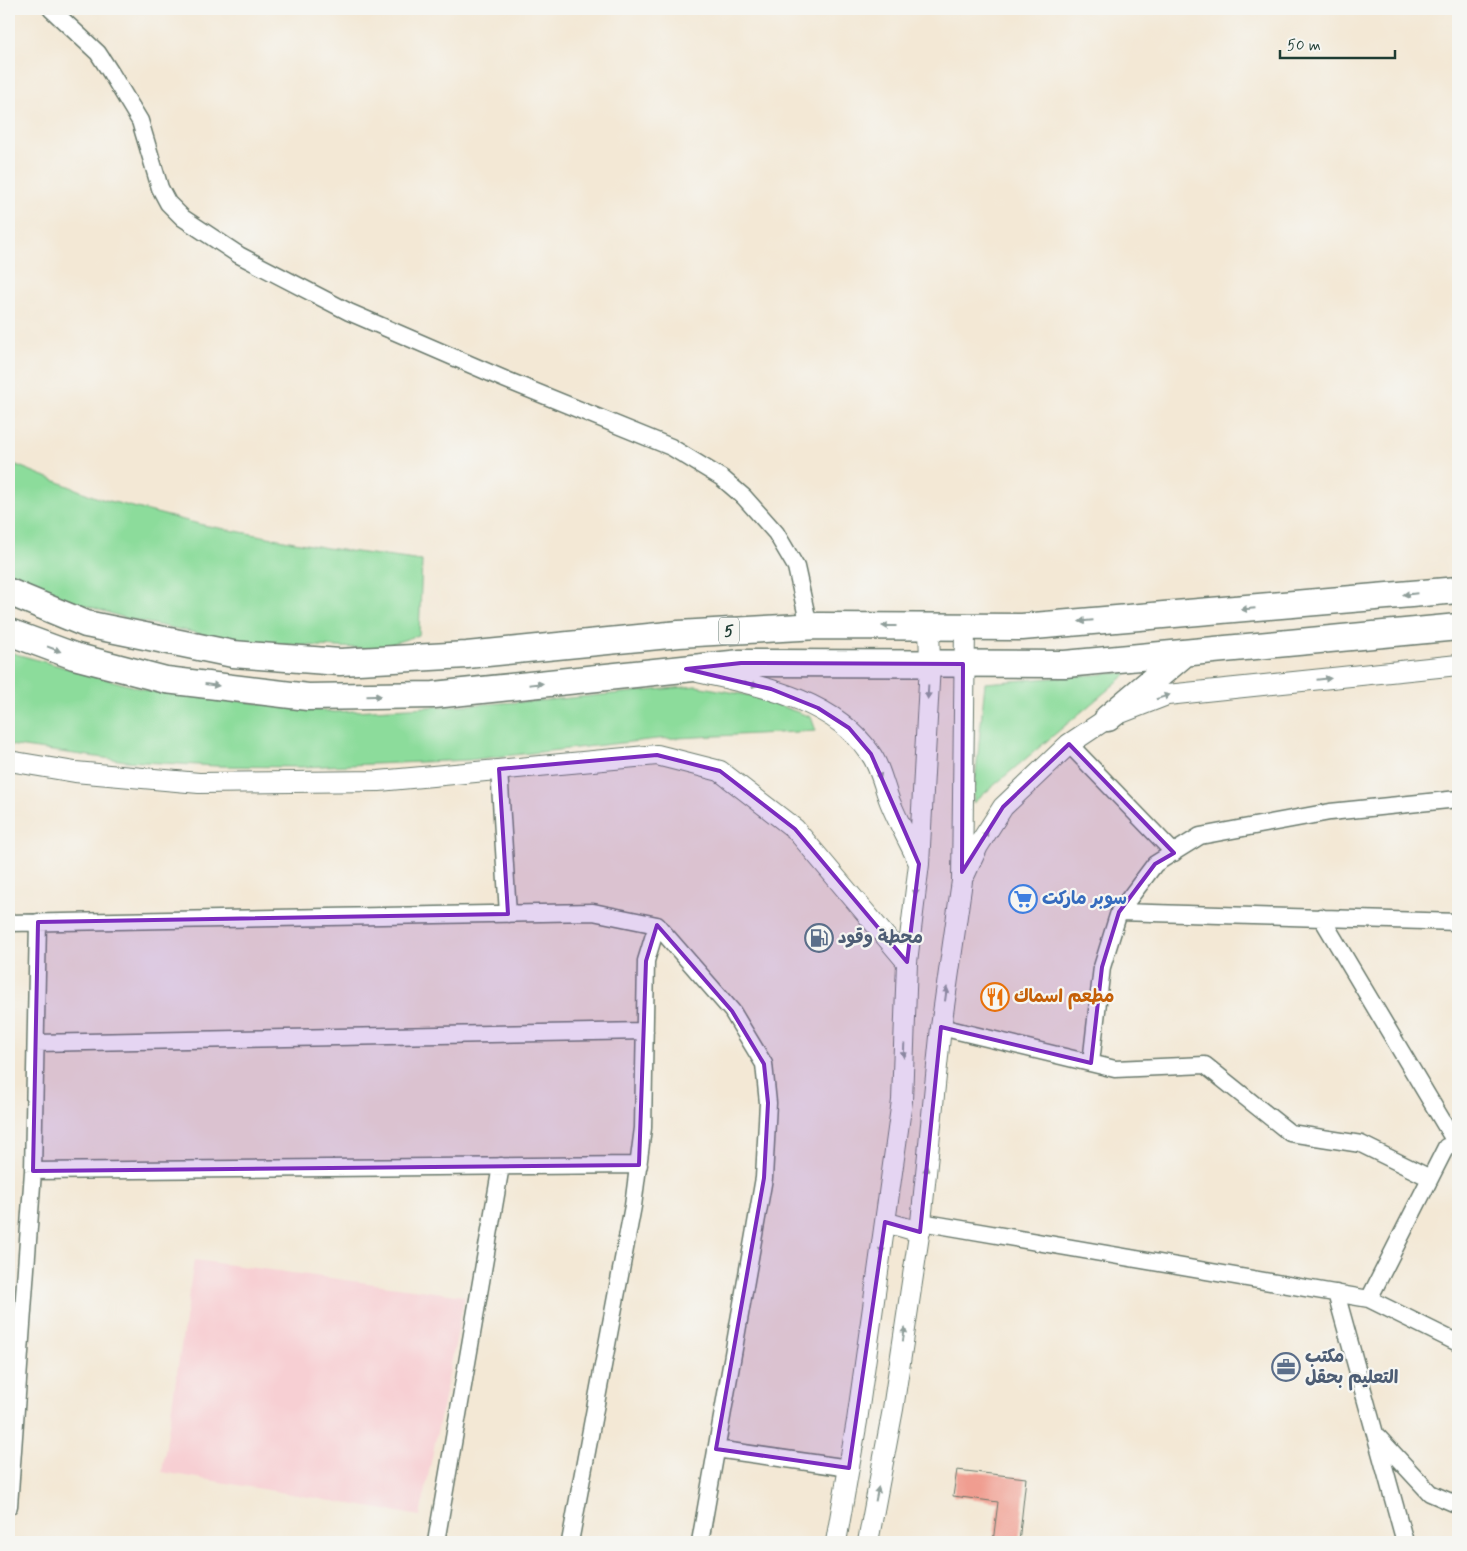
<svg xmlns="http://www.w3.org/2000/svg" width="1467" height="1551" viewBox="0 0 1467 1551" font-family="Mynerve,'Playpen Sans Arabic',sans-serif">
  <style>
    .built { fill: #f7cfd3 }
    .green { fill: #8cdc9b; stroke: #568c68 }
    .building { fill: #f09d90 }
    .lines { fill: none; stroke-linecap: round; stroke-linejoin: round }
    .minor-casing { stroke: #69796c; stroke-width: 19 }
    .tertiary-casing { stroke: #69796c; stroke-width: 22 }
    .trunk-casing { stroke: #69796c; stroke-width: 29 }
    .minor { stroke: #fff; stroke-width: 16 }
    .tertiary { stroke: #fff; stroke-width: 20 }
    .trunk { stroke: #fff; stroke-width: 26 }
    .oneway { fill: #8f9e9a }
    .marked { fill: #7b2cbf; fill-opacity: 0.2; stroke: #7b2cbf; stroke-width: 4; stroke-linejoin: round }
    .labels { text-anchor: middle; dominant-baseline: central; stroke-width: 4.5; stroke-linejoin: round; paint-order: stroke }
    .shield { fill: #f6f6f2; stroke: #60746d; stroke-width: 1 }
    .shield-label { font-size: 16px; font-weight: bold; fill: #1f3d34 }
    .shop-label { font-size: 18px; font-weight: bold; fill: #366cbe; stroke: #f6f6f2; text-anchor: start }
    .service-label { font-size: 18px; font-weight: bold; fill: #4e5e75; stroke: #f6f6f2; text-anchor: start }
    .food-label { font-size: 18px; font-weight: bold; fill: #c56008; stroke: #f6f6f2; text-anchor: start }
  </style>
  <rect width="100%" height="100%" fill="#f6f6f2"/>
  <filter id="ink" filterUnits="userSpaceOnUse"><feTurbulence type="fractalNoise" baseFrequency=".02" numOctaves="2"/><feDisplacementMap in="SourceGraphic" scale="10" xChannelSelector="R" yChannelSelector="G"/><feConvolveMatrix kernelMatrix="1 2 1 2 8 2 1 2 1" color-interpolation-filters="sRGB"/></filter>
  <filter id="wash" filterUnits="userSpaceOnUse"><feTurbulence type="fractalNoise" baseFrequency=".0096" numOctaves="4" result="noise"/><feDisplacementMap in="SourceGraphic" scale="20" xChannelSelector="R" yChannelSelector="G"/><feGaussianBlur stdDeviation="1.12" result="paint"/><feColorMatrix in="noise" values="0 0 0 0 0 0 0 0 0 0 0 0 0 0 0 0 0 1.4 0 .05"/><feComposite in="paint" operator="in"/></filter>
  <g filter="url(#wash)">
    <rect width="100%" height="100%" fill="#f3e8d5"/>
    <path class="built" d="M194,1260L465,1296L420,1516L162,1472Z"/>
    <path class="green" d="M9,462L98,498L203,525L327,548L422,561L419,635L376,649L240,642L128,619L34,589L9,578Z
      M9,652L150,691L335,712L538,701L696,686L753,696L811,717L816,731L657,739L469,760L301,767L217,766L126,761L9,745Z
      M1129,672L973,803L985,683Z"/>
    <g id="blocks">
      <path class="building" d="M957,1470L1026,1478L1019,1542H993L998,1502L953,1496Z"/>
    </g>
  </g>
  <g filter="url(#ink)">
    <use href="#blocks" fill-opacity="0" stroke="#69796c" stroke-width="1"/>
    <g class="lines">
      <defs>
        <path id="minor" d="M51,9L98,53L111,73L140,121L160,188L168,203L183,218L239,255L349,312L504,379L671,447L722,478L744,497L776,533L796,567L809,626
          M1069,744L1174,853
          M499,769L508,914
          M1119,912L1458,922
          M1321,917L1457,1145
          M9,923L593,912L657,925L732,1011L764,1064L768,1103L764,1178L700,1542
          M941,1027L1115,1069L1205,1065L1290,1133L1361,1144L1430,1178
          M36,1043L645,1031
          M1091,1063L1102,967L1119,912L1155,864L1200,836L1330,812L1458,799
          M33,1171L639,1165
          M921,1222L1369,1299L1458,1343
          M1336,1293L1405,1542
          M1369,1299L1446,1147L1458,1145
          M1378,1437L1430,1493L1458,1505
          M716,1449L849,1468
          M9,1506L33,1171L38,922
          M436,1542L501,1166
          M570,1542L633,1206L643,1128L646,961L657,925"/>
        <path id="tertiary" d="M698,672C759,686 832,698 870,753C880,766 884,787 890,802C898,822 909,841 918,861
          M9,761L75,772L199,783L379,781L657,755L720,771L795,829L907,962
          M965,874L978,846L1003,807L1069,744L1108,718L1167,695L1458,665
          M885,1222L920,1232
          M836,1542L857,1421L902,1101L907,962L919,864L930,664L929,626
          M868,1542L893,1409L921,1222L941,1027L962,881L965,626"/>
        <path id="trunk" d="M9,592L86,624L233,654L340,662L467,655L679,634L818,626L1022,627L1458,590
          M9,632L74,656L166,680L308,697L434,695L741,663L1065,664L1458,627
          M1108,718L1185,653"/>
      </defs>
      <use href="#minor" class="minor-casing"/>
      <use href="#tertiary" class="tertiary-casing"/>
      <use href="#trunk" class="trunk-casing"/>
      <use href="#minor" class="minor"/>
      <use href="#tertiary" class="tertiary"/>
      <use href="#trunk" class="trunk"/>
    </g>
    <defs><path id="oneway-solid" d="M-6-.8H1V-3.2L6.5 0L1 3.2V.8H-6Z" transform="scale(1.25)"/></defs>
    <g class="oneway">
      <use href="#oneway-solid" transform="translate(1410 594) rotate(174)"/>
      <use href="#oneway-solid" transform="translate(1248 609) rotate(175)"/>
      <use href="#oneway-solid" transform="translate(1086 621) rotate(175)"/>
      <use href="#oneway-solid" transform="translate(889 626) rotate(-180)"/>
      <use href="#oneway-solid" transform="translate(54 649) rotate(21)"/>
      <use href="#oneway-solid" transform="translate(1324 679) rotate(-6)"/>
      <use href="#oneway-solid" transform="translate(536 684) rotate(-6)"/>
      <use href="#oneway-solid" transform="translate(751 684) rotate(13)"/>
      <use href="#oneway-solid" transform="translate(212 685) rotate(7)"/>
      <use href="#oneway-solid" transform="translate(928 692) rotate(93)"/>
      <use href="#oneway-solid" transform="translate(374 696) rotate(-1)"/>
      <use href="#oneway-solid" transform="translate(1163 697) rotate(-18)"/>
      <use href="#oneway-solid" transform="translate(878 773) rotate(69)"/>
      <use href="#oneway-solid" transform="translate(984 837) rotate(-58)"/>
      <use href="#oneway-solid" transform="translate(916 889) rotate(97)"/>
      <use href="#oneway-solid" transform="translate(946 994) rotate(-82)"/>
      <use href="#oneway-solid" transform="translate(904 1051) rotate(92)"/>
      <use href="#oneway-solid" transform="translate(926 1173) rotate(-84)"/>
      <use href="#oneway-solid" transform="translate(882 1247) rotate(98)"/>
      <use href="#oneway-solid" transform="translate(904 1334) rotate(-81)"/>
      <use href="#oneway-solid" transform="translate(877 1494) rotate(-79)"/>
    </g>
  </g>
  <path class="marked" d="M741,663L963,664L962,872L1003,807L1069,744L1174,853L1155,864L1119,912L1102,967L1091,1063L941,1027L920,1232L885,1222L849,1468L716,1449L764,1178L768,1103L764,1064L732,1011L657,925L646,961L639,1165L33,1171L38,922L508,914L499,769L657,755L720,771L795,829L907,962L919,864L871,754L849,728L818,708L771,689L686,669Z"/>
  <defs>
    <symbol id="supermarket-ring" viewBox="-11 -11 22 22"><circle r="9.5" fill="#f6f6f2" stroke="#3f7fe0" stroke-width="1.5"/><path d="M-6-5.5h2.5l.6 2H6L4.5 2H-2.5L-4.4-4H-6ZM-1.5 3.2a1.3 1.3 0 1 0 .1 0ZM3 3.2a1.3 1.3 0 1 0 .1 0Z" fill="#3f7fe0"/></symbol>
    <symbol id="fuel-ring" viewBox="-11 -11 22 22"><circle r="9.5" fill="#f6f6f2" stroke="#5c6f8a" stroke-width="1.5"/><path d="M-5.5-6h7V0h2V4h1.3V-2.5L3-4.5l.8-.8L6-3V5H2.5V1h-1V6h-7ZM-4.2-4.7v3.2H.2V-4.7Z" fill="#5c6f8a"/></symbol>
    <symbol id="restaurant-ring" viewBox="-11 -11 22 22"><circle r="9.5" fill="#f6f6f2" stroke="#e8710a" stroke-width="1.5"/><path d="M-5-6h1v4h1v-4h1v4h1v-4h1v5L-1.5 .5V6h-2V.5L-5-1ZM5-6V6H3V1.5H1.5Q1.5-4 5-6Z" fill="#e8710a"/></symbol>
    <symbol id="office-ring" viewBox="-11 -11 22 22"><circle r="9.5" fill="#f6f6f2" stroke="#5c6f8a" stroke-width="1.5"/><path d="M-6-3h4V-5.5h4V-3h4V5H-6ZM-1-4.5V-3h2v-1.5ZM-6 0V1H6V0Z" fill="#5c6f8a"/></symbol>
  </defs>
  <g fill-rule="evenodd">
    <use href="#supermarket-ring" x="1007" y="883" width="32" height="32"/>
    <use href="#fuel-ring" x="803" y="922" width="32" height="32"/>
    <use href="#restaurant-ring" x="979" y="981" width="32" height="32"/>
    <use href="#office-ring" x="1270" y="1351" width="32" height="32"/>
  </g>
  <g class="labels">
    <rect class="shield" x="719" y="617.5" width="20" height="27" rx="4"/>
    <g class="shield-label">
      <text x="729" y="631">5</text>
    </g>
    <g class="shop-label">
      <text x="1042" y="899">سوبر ماركت</text>
    </g>
    <g class="service-label">
      <text x="838" y="938">محطة وقود</text>
      <text x="1305" y="1357">مكتب<tspan x="1305" dy="21">التعليم بحقل</tspan></text>
    </g>
    <g class="food-label">
      <text x="1014" y="997">مطعم اسماك</text>
    </g>
  </g>
  <rect width="1467" height="1551" fill="none" stroke="#f6f6f2" stroke-width="30"/>
  <path d="M1280 50v8h115v-8" fill="none" stroke="#1f3d34" stroke-width="2.5"/>
  <text x="1287" y="50" font-size="15" fill="#1f3d34" stroke="#f6f6f2" stroke-width="4" paint-order="stroke">50 m</text>
</svg>
